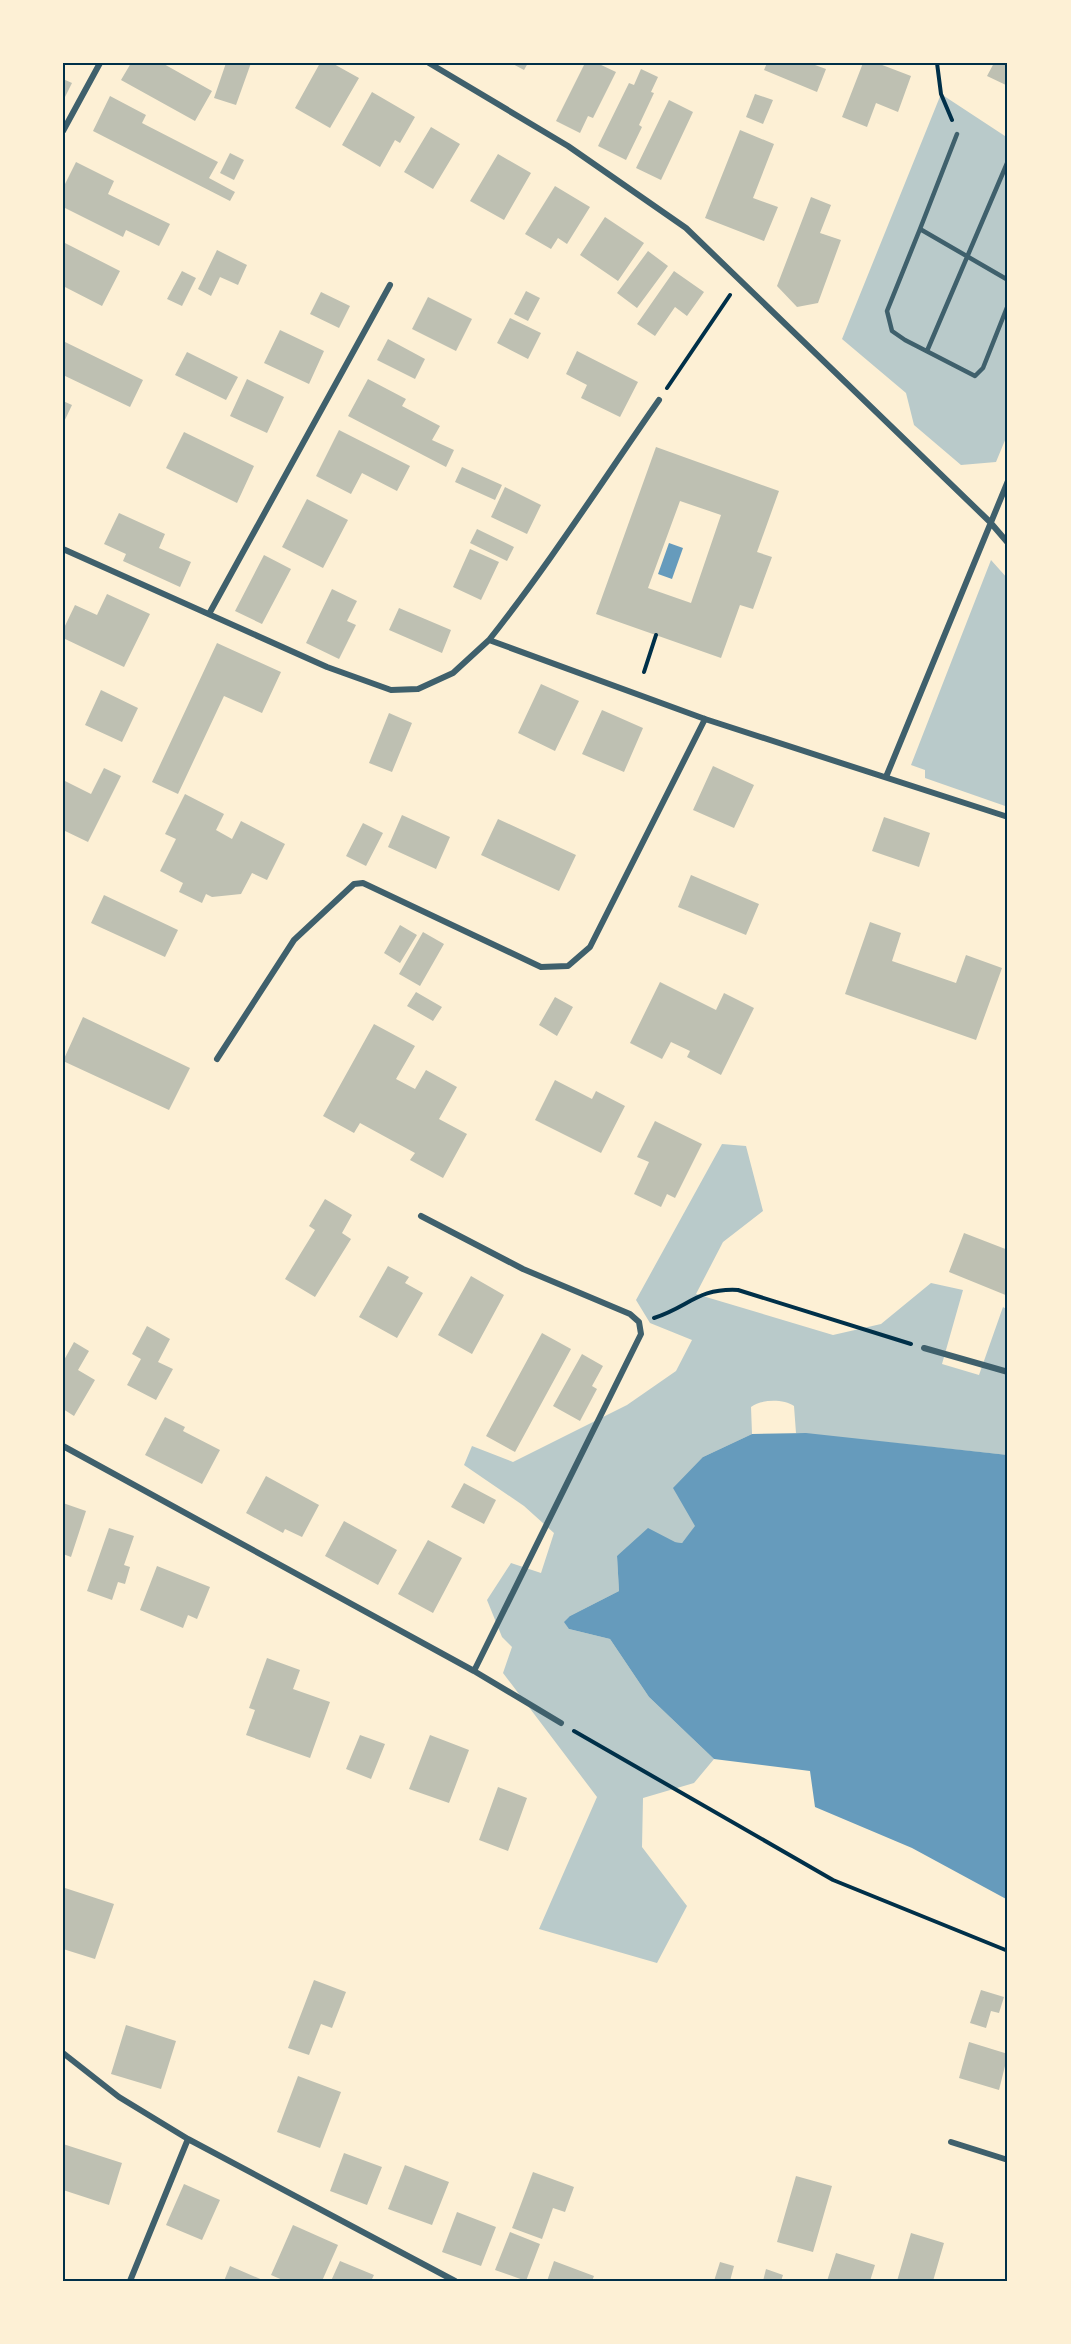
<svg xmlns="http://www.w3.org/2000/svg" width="1071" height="2344" viewBox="0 0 1071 2344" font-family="'Public Sans',sans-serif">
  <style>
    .green { fill: #b9caca }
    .water { fill: #669bbc }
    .building { fill: #bec0b2; fill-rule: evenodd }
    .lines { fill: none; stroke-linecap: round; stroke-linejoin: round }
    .path { stroke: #003049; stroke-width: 4 }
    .service { stroke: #3f606c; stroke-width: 4.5 }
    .minor { stroke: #3f606c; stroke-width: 6 }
    .neatline { fill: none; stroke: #003049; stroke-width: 2 }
  </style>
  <rect width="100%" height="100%" fill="#fdf0d5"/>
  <path class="green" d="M941,94L1008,138V433L996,462L961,465L914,425L906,393L842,339Z
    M991,560L1008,579V807L925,778V770L911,765Z
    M722,1144L746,1146L763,1211L723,1242L696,1294L833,1335L881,1324L931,1283L963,1290L942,1364L979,1375L1003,1307L1008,1310V1455L796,1433L794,1406C784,1399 761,1399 751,1407L752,1434L703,1457L696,1526L682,1543L675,1542L617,1556L619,1591L570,1616L569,1629L610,1639L649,1697L714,1759L694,1783L643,1798L642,1847L687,1906L657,1963L539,1929L597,1797L503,1673L512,1647L502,1637L487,1600L511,1563L541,1573L554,1533L524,1506L464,1465L472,1446L513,1462L627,1405L676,1371L692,1340L650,1323L636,1300Z"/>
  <path class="water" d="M669,543L683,548L672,579L658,574Z
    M806,1433L1008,1455V1900L912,1848L815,1807L810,1771L714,1759L649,1697L610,1639L569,1629L564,1622L570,1616L619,1591L617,1556L648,1528L675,1542L682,1543L695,1526L673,1488L703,1457L752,1434Z"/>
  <path class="building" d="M131,63H162L212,91L195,121L121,80Z
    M226,63H251L236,105L214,98Z
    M320,63H332L359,78L330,128L295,108Z
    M511,63H528L524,70Z
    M585,63H597L616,72L593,118L588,116L580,133L556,121Z
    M767,63H816L815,65L826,69L817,92L764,70Z
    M863,63H877L911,76L898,112L876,103L867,127L842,117Z
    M994,63H1008V86L987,76Z
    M641,69L658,77L651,92L654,93L639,125L642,127L626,160L598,146L629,83L634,85Z
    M63,79L72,83L63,101Z
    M372,92L415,117L400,143L395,140L380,167L342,145Z
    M755,94L773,100L763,124L746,117Z
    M110,96L146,115L142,123L218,162L209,178L235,192L230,201L93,131Z
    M669,100L693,112L661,180L636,168Z
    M431,127L460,144L433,189L404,172Z
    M740,130L774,144L753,198L778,207L764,241L705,218Z
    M230,153L244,160L234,180L220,173Z
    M498,154L531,173L504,220L470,201Z
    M76,162L114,181L108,194L170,224L159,246L126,230L123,237L63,207V188Z
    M555,186L590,207L567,244L558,238L551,249L525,234Z
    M811,197L831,205L820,233L841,240L818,303L797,307L777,286Z
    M605,217L644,243L618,281L580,255Z
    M63,242L120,271L102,306L63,286Z
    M217,250L247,265L238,285L220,277L211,296L198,289Z
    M648,251L668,266L637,308L617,293Z
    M182,271L196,278L182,306L167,299Z
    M674,271L704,292L687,316L675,307L655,336L637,324Z
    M526,291L540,298L528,321L514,314Z
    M321,292L350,306L339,328L310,314Z
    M428,297L472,319L456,351L412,329Z
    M510,318L541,333L528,359L497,343Z
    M280,330L324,351L309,384L264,363Z
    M388,339L425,359L415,379L377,360Z
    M63,341L143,380L130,407L63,375Z
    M577,351L638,382L620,417L581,398L587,385L566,374Z
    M187,352L238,377L226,400L175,375Z
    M247,379L284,397L267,433L230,416Z
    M368,379L406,399L402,406L440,426L432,440L454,450L446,467L348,416Z
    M63,401L72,405L63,424Z
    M339,430L410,466L397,491L362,473L351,494L316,476Z
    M184,432L254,466L237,503L166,468Z
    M656,447L779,491L757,552L772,557L753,609L740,605L721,658L596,614ZM680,501L721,515L691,603L648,588Z
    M462,467L502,485L495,500L455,482Z
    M505,487L541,505L527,534L491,517Z
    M307,499L348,520L323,568L282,547Z
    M119,513L165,534L159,548L191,562L180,587L123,561L126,554L104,544Z
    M477,529L514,547L507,561L470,543Z
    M470,549L499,562L481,600L453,587Z
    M264,555L291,569L262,624L235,611Z
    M332,589L357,601L347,621L356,625L339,659L306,643Z
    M107,594L150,614L124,667L63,638V630L75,605L97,615Z
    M399,608L451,630L442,653L389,630Z
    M217,643L281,672L262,713L224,696L178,794L152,782Z
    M541,684L579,701L555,751L518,733Z
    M101,690L138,708L122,742L85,725Z
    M602,710L643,728L624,772L582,754Z
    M389,713L412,723L392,772L369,763Z
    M713,766L754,785L734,828L693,810Z
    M104,768L121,776L88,842L63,830V780L91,794Z
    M185,794L224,814L216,830L232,839L241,821L285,844L267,880L252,873L241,894L212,897L206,894L202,903L179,892L183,883L160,871L176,839L165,834Z
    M402,815L450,837L436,869L388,847Z
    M884,817L930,833L919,867L872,851Z
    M498,819L576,855L559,891L481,855Z
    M363,823L383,833L366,866L346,856Z
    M691,875L759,904L746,935L678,907Z
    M104,895L178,930L165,957L91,923Z
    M870,922L901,933L892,961L956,983L966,955L1002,968L976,1040L845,994Z
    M400,925L417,935L400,963L384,953Z
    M423,932L444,944L420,986L399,974Z
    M660,982L716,1010L724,993L754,1008L721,1075L687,1057L690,1051L671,1042L662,1059L630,1043Z
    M416,992L442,1007L433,1021L407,1006Z
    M555,997L573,1007L557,1036L539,1025Z
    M83,1017L190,1068L169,1110L63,1061Z
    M374,1024L415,1046L396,1079L415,1089L426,1070L457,1087L439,1119L467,1134L443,1178L410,1160L415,1153L360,1123L354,1133L323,1116Z
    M555,1080L592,1099L596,1091L625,1106L601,1153L535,1120Z
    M655,1121L702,1144L675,1198L667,1194L661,1207L634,1194L649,1162L637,1157Z
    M325,1199L352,1215L342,1233L351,1239L315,1297L285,1279L315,1230L309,1226Z
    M964,1233L1008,1250V1296L949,1272Z
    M388,1266L409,1277L405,1283L423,1293L397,1338L359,1317Z
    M471,1276L504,1295L472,1354L438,1335Z
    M147,1326L170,1339L158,1362L173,1369L156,1400L127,1385L141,1359L132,1354Z
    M542,1333L571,1349L515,1452L486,1436Z
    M74,1342L89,1351L78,1370L95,1380L74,1416L63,1409V1362Z
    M582,1354L603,1366L592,1386L597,1389L580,1421L553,1406Z
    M165,1417L185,1427L183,1431L220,1450L202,1484L145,1455Z
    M266,1476L319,1505L302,1537L285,1529L283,1533L246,1513Z
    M464,1483L496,1500L484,1524L451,1507Z
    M63,1503L86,1511L71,1557L63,1554Z
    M344,1521L397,1550L378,1585L325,1556Z
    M109,1528L134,1536L124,1565L130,1567L125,1584L118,1582L112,1600L87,1591Z
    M428,1540L462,1558L433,1613L398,1594Z
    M157,1566L210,1587L197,1619L188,1615L183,1628L140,1610Z
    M267,1658L300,1670L293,1689L330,1702L310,1758L246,1735L255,1710L249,1708Z
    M360,1735L385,1744L371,1779L346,1769Z
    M430,1735L469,1750L449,1803L409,1789Z
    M498,1787L527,1798L508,1851L479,1840Z
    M65,1888L114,1904L95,1959L63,1949Z
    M314,1980L346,1992L332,2028L321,2024L309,2055L288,2048Z
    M981,1990L1004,1997L999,2013L991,2011L986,2028L970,2023Z
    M126,2025L176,2041L161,2089L111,2074Z
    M969,2042L1008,2054L999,2090L959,2078Z
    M298,2076L341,2092L320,2148L277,2132Z
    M63,2144L122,2163L109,2205L63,2190Z
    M344,2153L382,2167L367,2205L330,2191Z
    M405,2165L449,2182L432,2225L388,2209Z
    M533,2172L574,2187L565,2212L553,2208L542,2239L512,2228Z
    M796,2176L832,2186L813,2252L777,2242Z
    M184,2184L220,2200L202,2240L166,2225Z
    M457,2212L496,2227L481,2266L442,2252Z
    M293,2225L338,2245L322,2281H285L271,2275Z
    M510,2232L540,2244L526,2281L495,2270Z
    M911,2233L944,2243L933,2281H897Z
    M836,2253L875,2265L870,2281H827Z
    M340,2261L374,2275L371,2281H331Z
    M554,2261L594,2276L592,2281H547Z
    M720,2262L734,2266L730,2281H714Z
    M230,2266L265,2281H224Z
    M766,2269L783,2275L781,2281H763Z"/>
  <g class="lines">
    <path class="path" d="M937,63L941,94L952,120
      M667,388L730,295
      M644,672L656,635
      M654,1318C689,1307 697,1288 738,1290L911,1344
      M574,1731L833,1880L1008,1951"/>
    <path class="service" d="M920,229L957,134
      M1008,280L920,229L887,311L892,331L905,340L975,376L983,368L1008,305
      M927,351L1008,161"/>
    <path class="minor" d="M429,63L568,146L686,228L990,522L1008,543
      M63,131L100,63
      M63,549L327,667L391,690L418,689L453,673L489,640L705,719L1008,817
      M209,614L390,285
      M489,640C550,563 603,480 659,400
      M886,777L1008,481
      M217,1059L294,940L354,884L363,883L541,967L568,966L590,947L705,719
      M421,1216L523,1269L630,1314L639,1322L641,1334L474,1671
      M924,1348L1008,1372
      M63,1446L474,1671L561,1723
      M63,2053L119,2097L188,2139L455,2281
      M951,2142L1008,2160
      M130,2281L188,2139"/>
  </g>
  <rect width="1071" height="2344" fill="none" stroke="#fdf0d5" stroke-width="129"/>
  <rect x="64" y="64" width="942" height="2216" class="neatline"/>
</svg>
